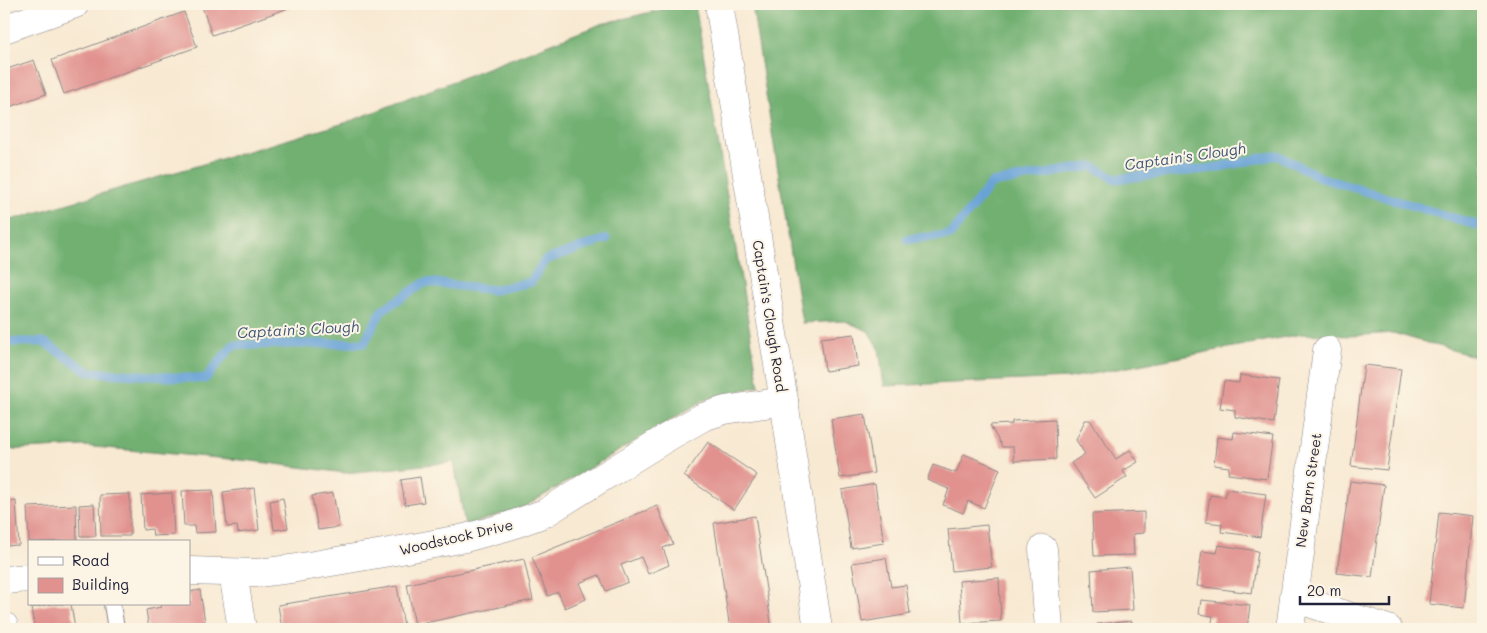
<svg xmlns="http://www.w3.org/2000/svg" width="1487" height="633" viewBox="0 0 1487 633" font-family="Mali,sans-serif">
  <style>
    .forest { fill: #72b072; stroke: #4a6956 }
    .lines { fill: none; stroke-linecap: round; stroke-linejoin: round }
    .stream { stroke: #67a2d7; stroke-width: 9 }
    .building { fill: #e1928f }
    .service-casing { stroke: #8d8686; stroke-width: 18 }
    .minor-casing { stroke: #8d8686; stroke-width: 29 }
    .tertiary-casing { stroke: #8d8686; stroke-width: 29 }
    .service { stroke: #fff; stroke-width: 16 }
    .minor { stroke: #fff; stroke-width: 28 }
    .tertiary { stroke: #fff; stroke-width: 28 }
    .labels { text-anchor: middle; dominant-baseline: central; stroke-width: 4; stroke-linejoin: round; paint-order: stroke }
    .street-label { font-size: 14px; fill: #22223b; stroke: #fcf5e5 }
    .water-label { font-size: 15px; font-style: italic; fill: #3e5579; stroke: #fcf5e5 }
  </style>
  <rect width="100%" height="100%" fill="#fcf5e5"/>
  <filter id="ink" filterUnits="userSpaceOnUse"><feTurbulence type="fractalNoise" baseFrequency=".02" numOctaves="2"/><feDisplacementMap in="SourceGraphic" scale="10" xChannelSelector="R" yChannelSelector="G"/><feConvolveMatrix kernelMatrix="1 2 1 2 8 2 1 2 1" color-interpolation-filters="sRGB"/></filter>
  <filter id="wash" filterUnits="userSpaceOnUse"><feTurbulence type="fractalNoise" baseFrequency=".0096" numOctaves="4" result="noise"/><feDisplacementMap in="SourceGraphic" scale="20" xChannelSelector="R" yChannelSelector="G"/><feGaussianBlur stdDeviation="1.12" result="paint"/><feColorMatrix in="noise" values="0 0 0 0 0 0 0 0 0 0 0 0 0 0 0 0 0 1.4 0 .05"/><feComposite in="paint" operator="in"/></filter>
  <g filter="url(#wash)">
    <rect width="100%" height="100%" fill="#f8e9d2"/>
    <path class="forest" d="M685,4H695L759,386L706,399L526,506L465,526L454,462L345,473L252,461L83,446L4,450V222L348,122L601,24Z
      M762,4H1483V359L1393,333L1351,336L1302,334L1070,378L884,386L879,349L868,331L845,321L802,323L752,5Z"/>
    <g class="lines">
      <path class="stream" d="M907,239L950,235L992,183L1092,166L1116,179L1214,168L1277,155L1322,178L1483,227
        M4,342H44L89,372L205,379L233,345L364,343L382,310L426,282L494,290L531,282L545,260L606,239"/>
    </g>
    <g id="blocks">
      <path class="building" d="M201,4H300L212,35Z
        M184,12L197,47L64,94L52,60Z
        M34,60L46,94L4,109V70Z
        M854,334L858,366L825,371L821,338Z
        M1364,365L1401,369L1387,470L1351,466Z
        M1240,375L1279,380L1273,423L1235,417V410L1220,408L1224,381L1239,383Z
        M865,414L874,473L840,478L831,419Z
        M1055,419L1056,459L1014,461L1013,447H1002L990,425L1012,424V421Z
        M1085,420H1090L1116,459L1130,450L1138,462L1123,471L1127,477L1095,498L1071,463L1085,454L1076,440Z
        M1234,432L1273,437L1267,479L1228,474L1229,467L1214,465L1217,437L1233,439Z
        M708,442L757,475L734,510L684,476Z
        M964,454L1000,469L984,508L968,501L963,513L943,505L949,489L927,480L933,465L956,473Z
        M420,477L424,502L405,505L401,480Z
        M1350,481L1384,485L1372,577L1337,573Z
        M875,484L884,543L851,548L842,490Z
        M254,488L259,530L238,533L237,526L227,527L223,492Z
        M1227,489L1266,494L1260,537L1221,532L1222,524L1206,522L1210,495L1225,497Z
        M213,490L216,532L195,533L194,526H184L182,491Z
        M172,493L174,535L153,536L152,529L143,530L141,495Z
        M333,493L339,527L318,530L312,496Z
        M130,494V536H101L100,495Z
        M283,498L288,528L274,530L270,501Z
        M16,501L19,545L4,546V502Z
        M94,504L96,536H80L79,505Z
        M76,505L77,541L29,542L27,507Z
        M657,506L673,544L663,548L669,565L648,574L641,557L621,565L628,582L606,591L599,575L579,583L586,599L565,608L558,592L548,596L532,557Z
        M1144,512V533L1133,534L1134,555L1094,556L1092,514Z
        M1439,512L1473,516L1464,608L1429,604Z
        M755,516L772,629H730L714,523Z
        M987,525L992,567L952,571L948,529Z
        M1219,545L1258,551L1252,593L1197,586L1202,551L1217,553Z
        M886,558L891,587L906,585L910,614L862,622L852,563Z
        M524,559L533,600L415,625L407,584Z
        M1130,567L1133,610L1093,612L1091,570Z
        M999,578L1001,621L962,623L959,581Z
        M397,586L404,626L386,629H282L278,605Z
        M200,590L206,629H149L146,610L161,607L160,604H189V592Z
        M1201,600L1250,605L1247,629H1211L1213,616L1199,614Z
        M52,604H71L75,629H35L31,608Z
        M1132,621L1133,629H1097V624Z"/>
    </g>
  </g>
  <g filter="url(#ink)">
    <use href="#blocks" fill-opacity="0" stroke="#8d8686" stroke-width="1"/>
    <g class="lines">
      <defs>
        <path id="service" d="M112,604L116,629"/>
        <path id="minor" d="M4,29L75,4
          M1043,549L1049,629
          M189,571L258,573L291,569L418,547L465,538L509,526L545,513L666,438L703,417L725,410L784,401
          M233,573L242,629
          M4,580L29,578
          M1294,598L1388,629
          M4,626V629
          M1290,629L1327,350"/>
        <path id="tertiary" d="M719,4L784,401L818,629"/>
      </defs>
      <use href="#service" class="service-casing"/>
      <use href="#minor" class="minor-casing"/>
      <use href="#tertiary" class="tertiary-casing"/>
      <use href="#service" class="service"/>
      <use href="#minor" class="minor"/>
      <use href="#tertiary" class="tertiary"/>
    </g>
  </g>
  <g class="labels">
    <g class="street-label">
      <text transform="translate(770 316) rotate(81)">Captain's Clough Road</text>
      <text transform="translate(1308 490) rotate(-82)">New Barn Street</text>
      <text transform="translate(456 537) rotate(-13)">Woodstock Drive</text>
    </g>
    <g class="water-label">
      <text transform="translate(1185 156) rotate(-8)">Captain's Clough</text>
      <text transform="translate(298 329) rotate(-3)">Captain's Clough</text>
    </g>
  </g>
  <rect width="1487" height="633" fill="none" stroke="#fcf5e5" stroke-width="20"/>
  <rect x="28" y="540" width="162" height="65" fill="#fcf5e5" stroke="#a5a1a1"/>
  <rect x="38" y="557" width="25" height="8" fill="#ffffff" stroke="#a5a1a1"/>
  <text x="72" y="566" font-size="15" fill="#22223b">Road</text>
  <rect x="38" y="578" width="25" height="15" fill="#e1928f" stroke="#a5a1a1"/>
  <text x="72" y="590" font-size="15" fill="#22223b">Building</text>
  <path d="M1300 596v8h89v-8" fill="none" stroke="#22223b" stroke-width="2.5"/>
  <text x="1307" y="596" font-size="15" fill="#22223b" stroke="#fcf5e5" stroke-width="4" paint-order="stroke">20 m</text>
</svg>
